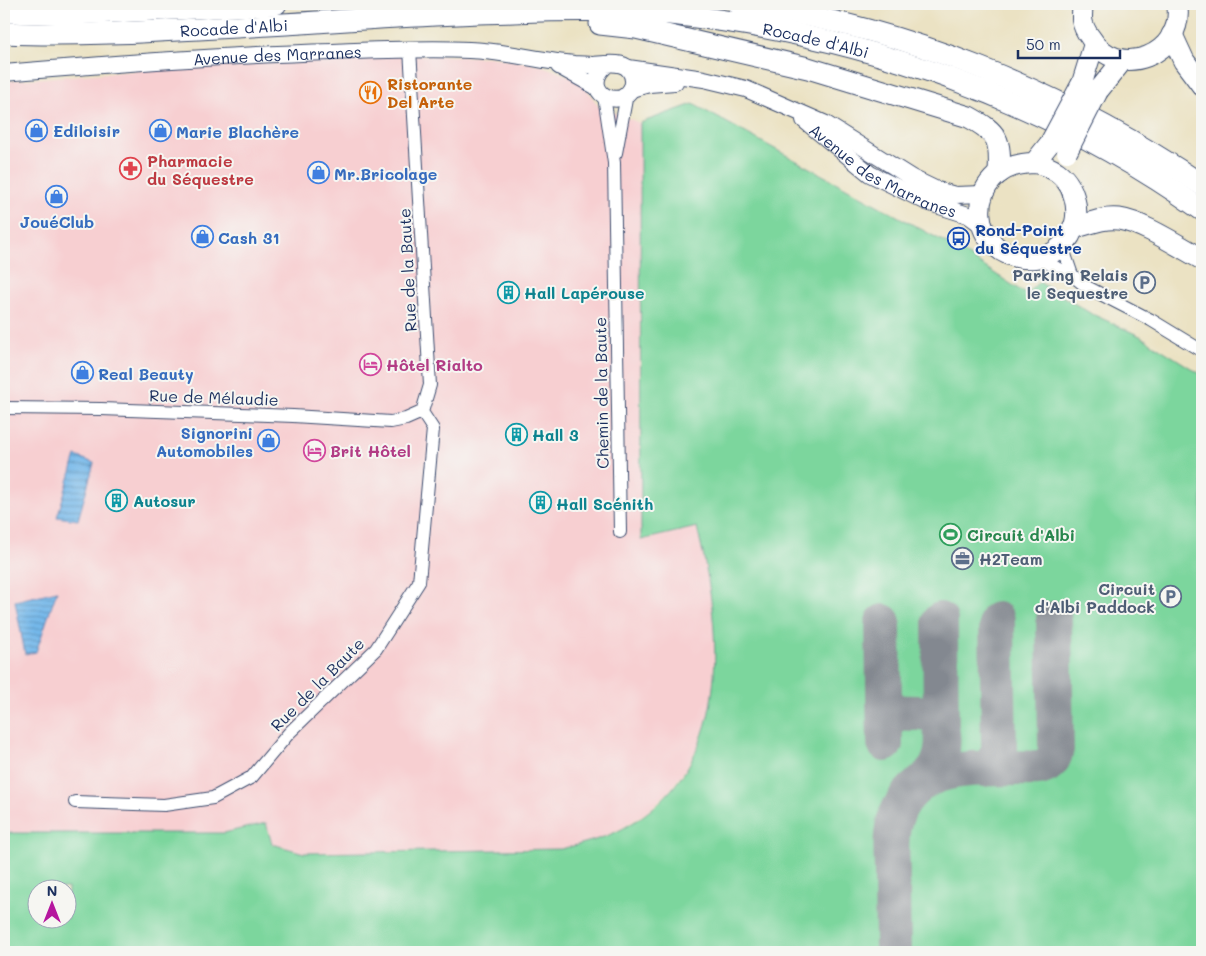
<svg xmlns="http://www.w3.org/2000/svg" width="1206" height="956" viewBox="0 0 1206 956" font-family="Mali,sans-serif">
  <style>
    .built { fill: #f7cfd1 }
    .pitch { fill: #7cd69d; stroke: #4c827e; fill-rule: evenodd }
    .water { fill: url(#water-rules); stroke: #4874a4 }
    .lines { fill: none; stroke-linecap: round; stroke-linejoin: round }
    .taxiway { stroke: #838890; stroke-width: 36 }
    .minor-casing { stroke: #3a4a6d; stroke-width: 14 }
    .tertiary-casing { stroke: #3a4a6d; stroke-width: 18 }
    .primary-casing { stroke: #3a4a6d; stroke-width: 22 }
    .trunk-casing { stroke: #3a4a6d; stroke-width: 23 }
    .minor { stroke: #fff; stroke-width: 12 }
    .tertiary { stroke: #fff; stroke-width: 16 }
    .primary { stroke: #fff; stroke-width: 20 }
    .trunk { stroke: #fff; stroke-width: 21 }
    .primary-bridge-casing { stroke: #3a4a6d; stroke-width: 22; stroke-linecap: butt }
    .primary-bridge { stroke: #fff; stroke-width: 20 }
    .labels { text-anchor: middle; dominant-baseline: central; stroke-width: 4; stroke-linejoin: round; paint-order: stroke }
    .street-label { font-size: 16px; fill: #1b2f5e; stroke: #f6f6f2 }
    .food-label { font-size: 16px; font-weight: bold; fill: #c56008; stroke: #f6f6f2; text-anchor: start }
    .shop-label { font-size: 16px; font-weight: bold; fill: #366cbe; stroke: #f6f6f2; text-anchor: start }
    .health-label { font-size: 16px; font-weight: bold; fill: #be3a42; stroke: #f6f6f2; text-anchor: start }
    .transit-label { font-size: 16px; font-weight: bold; fill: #164399; stroke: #f6f6f2; text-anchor: start }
    .service-label { font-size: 16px; font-weight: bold; fill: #4e5e75; stroke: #f6f6f2; text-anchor: end }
    .culture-label { font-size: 16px; font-weight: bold; fill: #0d838f; stroke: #f6f6f2; text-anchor: start }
    .hotel-label { font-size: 16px; font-weight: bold; fill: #b23c85; stroke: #f6f6f2; text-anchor: start }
    .leisure-label { font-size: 16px; font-weight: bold; fill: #27864d; stroke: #f6f6f2; text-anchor: start }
  </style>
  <defs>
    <pattern id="water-rules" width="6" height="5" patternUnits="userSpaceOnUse" patternTransform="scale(1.25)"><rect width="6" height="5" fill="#74b8ea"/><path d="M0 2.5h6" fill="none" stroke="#5e96c1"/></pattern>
  </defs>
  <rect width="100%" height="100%" fill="#f6f6f2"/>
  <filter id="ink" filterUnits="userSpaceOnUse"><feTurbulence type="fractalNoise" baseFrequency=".02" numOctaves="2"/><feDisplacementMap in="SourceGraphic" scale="10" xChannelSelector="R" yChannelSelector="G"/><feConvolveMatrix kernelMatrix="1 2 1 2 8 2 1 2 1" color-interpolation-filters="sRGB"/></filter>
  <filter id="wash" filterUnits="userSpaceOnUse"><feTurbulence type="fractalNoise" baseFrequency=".0096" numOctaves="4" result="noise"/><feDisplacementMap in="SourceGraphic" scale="20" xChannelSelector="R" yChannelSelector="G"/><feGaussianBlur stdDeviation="1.12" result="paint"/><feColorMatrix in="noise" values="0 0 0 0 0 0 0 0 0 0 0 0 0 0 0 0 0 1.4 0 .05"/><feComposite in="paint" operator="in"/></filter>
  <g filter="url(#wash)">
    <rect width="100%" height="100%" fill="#ebe2c3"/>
    <path class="built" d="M405,55L492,57L540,65L581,81L599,107L640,123L641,540L697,527L708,574L715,629L713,691L708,717L698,746L685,770L669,791L648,811L622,828L593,841L561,849L304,853L272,844L266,823L224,833H4V81L273,60Z"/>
    <path class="pitch" d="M693,104L959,250L1026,294L1039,282L1090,313L1140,336L1202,375V952H4V833H224L266,823L272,844L304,853L561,849C581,844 603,839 622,829C736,767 723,634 697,527L641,540L640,123ZM38,888H68V918H38Z"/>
    <path class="water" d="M76,456L94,463L78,520L57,517Z
      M57,591L36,652L25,654L15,601Z"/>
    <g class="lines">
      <path class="taxiway" d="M940,620L941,730
        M883,622L884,693C885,723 915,707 931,716C947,724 944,752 937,766C934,772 929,776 924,781
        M884,697L885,744
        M984,769L993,763L999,750L997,620
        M893,952C893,927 892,902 892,876C892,857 889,835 896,816C917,763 971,769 1017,768C1026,768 1039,770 1047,765C1053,761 1055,755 1056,749L1054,619"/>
    </g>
  </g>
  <g filter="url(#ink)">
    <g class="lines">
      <defs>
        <path id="minor" d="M410,49L430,385L422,412
          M604,96L614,163L620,532
          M616,153L627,94
          M1062,246L1072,275
          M1040,258L1060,270L1072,275L1087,287L1151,320L1202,351
          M4,408L101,409L293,416L391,422L406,419L422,412
          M75,802L164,805L213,798L252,777L289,733L376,649L419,582L433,429L422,412"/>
        <g id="tertiary">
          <path d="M559,66L597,87"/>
          <path d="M628,68L704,79L746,89L826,124L912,178L937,190L955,195L983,194"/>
          <path id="s1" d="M4,73C113,64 223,55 333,52C378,50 424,48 469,50C505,51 539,61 574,64C580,64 587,65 593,65C607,64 631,58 633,80C634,88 628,94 622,98C597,103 587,78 608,64"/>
          <path d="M631,89L649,84L675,82"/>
          <path id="s2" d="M804,120L870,174L927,202L968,215L982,225"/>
        </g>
        <path id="primary" d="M1083,4C1082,9 1082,14 1082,19C1083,26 1086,32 1090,37C1117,82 1186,55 1177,4
          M1082,83L1094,44
          M1098,91L1123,60
          M1034,163C1039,164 1044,165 1048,167C1075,178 1083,212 1070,236C1063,247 1050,257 1036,258C966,265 958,164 1034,163L1050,143"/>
        <g id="trunk">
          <path d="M739,4C905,26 1063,92 1202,185"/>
          <path d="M4,12L73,14L276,4"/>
          <path d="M600,24L636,28L808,68L969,117C998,133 1001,139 999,173"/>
          <path id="s3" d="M4,33C74,36 145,32 216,28C315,23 415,14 514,12C566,10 619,9 670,14C861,34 1046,99 1202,210"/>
          <path d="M1172,35L1184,61L1202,85"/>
          <path d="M1073,228C1088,224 1103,217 1119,219C1142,222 1180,247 1202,259"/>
        </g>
      </defs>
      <use href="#minor" class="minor-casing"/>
      <use href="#tertiary" class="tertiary-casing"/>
      <use href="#primary" class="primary-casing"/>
      <use href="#trunk" class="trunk-casing"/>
      <use href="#minor" class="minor"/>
      <use href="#tertiary" class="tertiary"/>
      <use href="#primary" class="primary"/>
      <use href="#trunk" class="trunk"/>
      <defs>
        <path id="primary-bridge" d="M1050,143L1082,83
          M1067,152L1098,91"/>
      </defs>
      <use href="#primary-bridge" class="primary-bridge-casing"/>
      <use href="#primary-bridge" class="primary-bridge"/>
    </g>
  </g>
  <defs>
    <symbol id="restaurant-ring" viewBox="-11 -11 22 22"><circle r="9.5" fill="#f6f6f2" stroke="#e8710a" stroke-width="1.5"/><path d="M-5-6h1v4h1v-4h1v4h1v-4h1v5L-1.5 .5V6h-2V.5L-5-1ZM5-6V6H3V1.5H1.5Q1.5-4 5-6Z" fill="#e8710a"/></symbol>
    <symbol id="shop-ring" viewBox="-11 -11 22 22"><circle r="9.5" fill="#f6f6f2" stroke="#3f7fe0" stroke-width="1.5"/><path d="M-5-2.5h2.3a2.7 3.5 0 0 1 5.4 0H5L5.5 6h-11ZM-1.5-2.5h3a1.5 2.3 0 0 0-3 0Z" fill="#3f7fe0"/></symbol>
    <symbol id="pharmacy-ring" viewBox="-11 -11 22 22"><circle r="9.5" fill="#f6f6f2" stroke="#e0444e" stroke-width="1.5"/><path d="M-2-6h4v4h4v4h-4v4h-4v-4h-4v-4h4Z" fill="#e0444e"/></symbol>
    <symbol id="bus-ring" viewBox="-11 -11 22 22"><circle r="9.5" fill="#f6f6f2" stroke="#1a4fb4" stroke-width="1.5"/><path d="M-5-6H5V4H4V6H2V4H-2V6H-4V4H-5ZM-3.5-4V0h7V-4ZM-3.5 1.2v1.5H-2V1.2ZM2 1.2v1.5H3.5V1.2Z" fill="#1a4fb4"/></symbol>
    <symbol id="parking-ring" viewBox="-11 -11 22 22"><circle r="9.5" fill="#f6f6f2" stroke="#5c6f8a" stroke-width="1.5"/><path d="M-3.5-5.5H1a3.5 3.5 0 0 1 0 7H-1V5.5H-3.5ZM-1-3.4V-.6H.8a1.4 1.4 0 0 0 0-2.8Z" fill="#5c6f8a"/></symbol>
    <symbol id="building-ring" viewBox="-11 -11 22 22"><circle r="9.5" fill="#f6f6f2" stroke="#0f9aa8" stroke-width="1.5"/><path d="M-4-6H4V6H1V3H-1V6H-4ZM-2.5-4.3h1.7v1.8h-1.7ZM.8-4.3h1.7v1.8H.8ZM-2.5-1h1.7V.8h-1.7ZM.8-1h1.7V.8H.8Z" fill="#0f9aa8"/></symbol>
    <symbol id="hotel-ring" viewBox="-11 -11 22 22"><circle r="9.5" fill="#f6f6f2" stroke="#d1479c" stroke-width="1.5"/><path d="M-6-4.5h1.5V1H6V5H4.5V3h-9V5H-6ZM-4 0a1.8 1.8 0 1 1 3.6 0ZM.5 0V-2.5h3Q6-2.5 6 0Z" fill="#d1479c"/></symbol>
    <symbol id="stadium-ring" viewBox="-11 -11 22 22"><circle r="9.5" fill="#f6f6f2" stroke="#2e9e5b" stroke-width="1.5"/><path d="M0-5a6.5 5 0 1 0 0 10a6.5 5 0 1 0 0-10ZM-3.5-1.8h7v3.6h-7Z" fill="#2e9e5b"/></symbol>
    <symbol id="office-ring" viewBox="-11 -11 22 22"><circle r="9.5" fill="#f6f6f2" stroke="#5c6f8a" stroke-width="1.5"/><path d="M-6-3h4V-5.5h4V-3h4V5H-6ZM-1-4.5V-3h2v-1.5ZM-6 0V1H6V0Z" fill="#5c6f8a"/></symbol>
  </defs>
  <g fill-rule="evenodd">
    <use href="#restaurant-ring" x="358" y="80" width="25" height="25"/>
    <use href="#shop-ring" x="24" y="118" width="25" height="25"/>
    <use href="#shop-ring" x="148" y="118" width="25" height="25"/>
    <use href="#pharmacy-ring" x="118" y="156" width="25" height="25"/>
    <use href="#shop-ring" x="306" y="160" width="25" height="25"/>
    <use href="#shop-ring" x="44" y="184" width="25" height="25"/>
    <use href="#shop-ring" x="190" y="224" width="25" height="25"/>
    <use href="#bus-ring" x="946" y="226" width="25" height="25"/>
    <use href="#parking-ring" x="1132" y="270" width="25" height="25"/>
    <use href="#building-ring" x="496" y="280" width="25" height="25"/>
    <use href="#hotel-ring" x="358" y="352" width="25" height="25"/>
    <use href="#shop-ring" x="70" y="360" width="25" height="25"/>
    <use href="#building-ring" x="504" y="422" width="25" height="25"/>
    <use href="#shop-ring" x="256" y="428" width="25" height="25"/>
    <use href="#hotel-ring" x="302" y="438" width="25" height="25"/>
    <use href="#building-ring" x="104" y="488" width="25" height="25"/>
    <use href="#building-ring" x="528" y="490" width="25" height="25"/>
    <use href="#stadium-ring" x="938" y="522" width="25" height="25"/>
    <use href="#office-ring" x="950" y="546" width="25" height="25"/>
    <use href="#parking-ring" x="1158" y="584" width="25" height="25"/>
  </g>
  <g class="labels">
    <g class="street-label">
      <text stroke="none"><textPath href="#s3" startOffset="230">Rocade d'Albi</textPath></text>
      <text stroke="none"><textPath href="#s3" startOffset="815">Rocade d'Albi</textPath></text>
      <text stroke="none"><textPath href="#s1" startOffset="274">Avenue des Marranes</textPath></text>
      <text stroke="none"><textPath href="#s2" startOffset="95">Avenue des Marranes</textPath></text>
      <text transform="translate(407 270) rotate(-93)">Rue de la Baute</text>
      <text transform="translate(601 393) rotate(-91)">Chemin de la Baute</text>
      <text transform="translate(214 397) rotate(2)">Rue de Mélaudie</text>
      <text transform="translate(317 684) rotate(-45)">Rue de la Baute</text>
    </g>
    <g class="food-label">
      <text x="387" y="83">Ristorante<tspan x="387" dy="18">Del Arte</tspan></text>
    </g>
    <g class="shop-label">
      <text x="53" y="130">Ediloisir</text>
      <text x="176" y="131">Marie Blachère</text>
      <text x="334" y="173">Mr.Bricolage</text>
      <text x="57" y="221" text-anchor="middle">JouéClub</text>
      <text x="218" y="237">Cash 31</text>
      <text x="98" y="373">Real Beauty</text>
      <text x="253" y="432" text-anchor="end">Signorini<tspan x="253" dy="18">Automobiles</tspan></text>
    </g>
    <g class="health-label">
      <text x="147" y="160">Pharmacie<tspan x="147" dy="18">du Séquestre</tspan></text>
    </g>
    <g class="transit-label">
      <text x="975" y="229">Rond-Point<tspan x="975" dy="18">du Séquestre</tspan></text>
    </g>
    <g class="service-label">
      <text x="1128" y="274">Parking Relais<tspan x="1128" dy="18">le Sequestre</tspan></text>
      <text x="979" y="558" text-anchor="start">H2Team</text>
      <text x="1155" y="588">Circuit<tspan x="1155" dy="18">d'Albi Paddock</tspan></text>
    </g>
    <g class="culture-label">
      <text x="524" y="292">Hall Lapérouse</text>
      <text x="532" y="434">Hall 3</text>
      <text x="133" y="500">Autosur</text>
      <text x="556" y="503">Hall Scénith</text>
    </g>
    <g class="hotel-label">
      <text x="386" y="364">Hôtel Rialto</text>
      <text x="330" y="450">Brit Hôtel</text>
    </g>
    <g class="leisure-label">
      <text x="967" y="534">Circuit d'Albi</text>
    </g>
  </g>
  <rect width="1206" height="956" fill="none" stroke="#f6f6f2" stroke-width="20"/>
  <g transform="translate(52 904)"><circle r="24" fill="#f6f6f2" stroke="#9ea6b7"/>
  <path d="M0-4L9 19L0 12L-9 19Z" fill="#b5179e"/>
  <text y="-8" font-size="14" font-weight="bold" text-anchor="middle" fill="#1b2f5e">N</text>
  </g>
  <path d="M1018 50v8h102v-8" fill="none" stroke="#1b2f5e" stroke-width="2.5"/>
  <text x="1026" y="50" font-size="15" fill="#1b2f5e" stroke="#f6f6f2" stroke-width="4" paint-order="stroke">50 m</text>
</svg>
